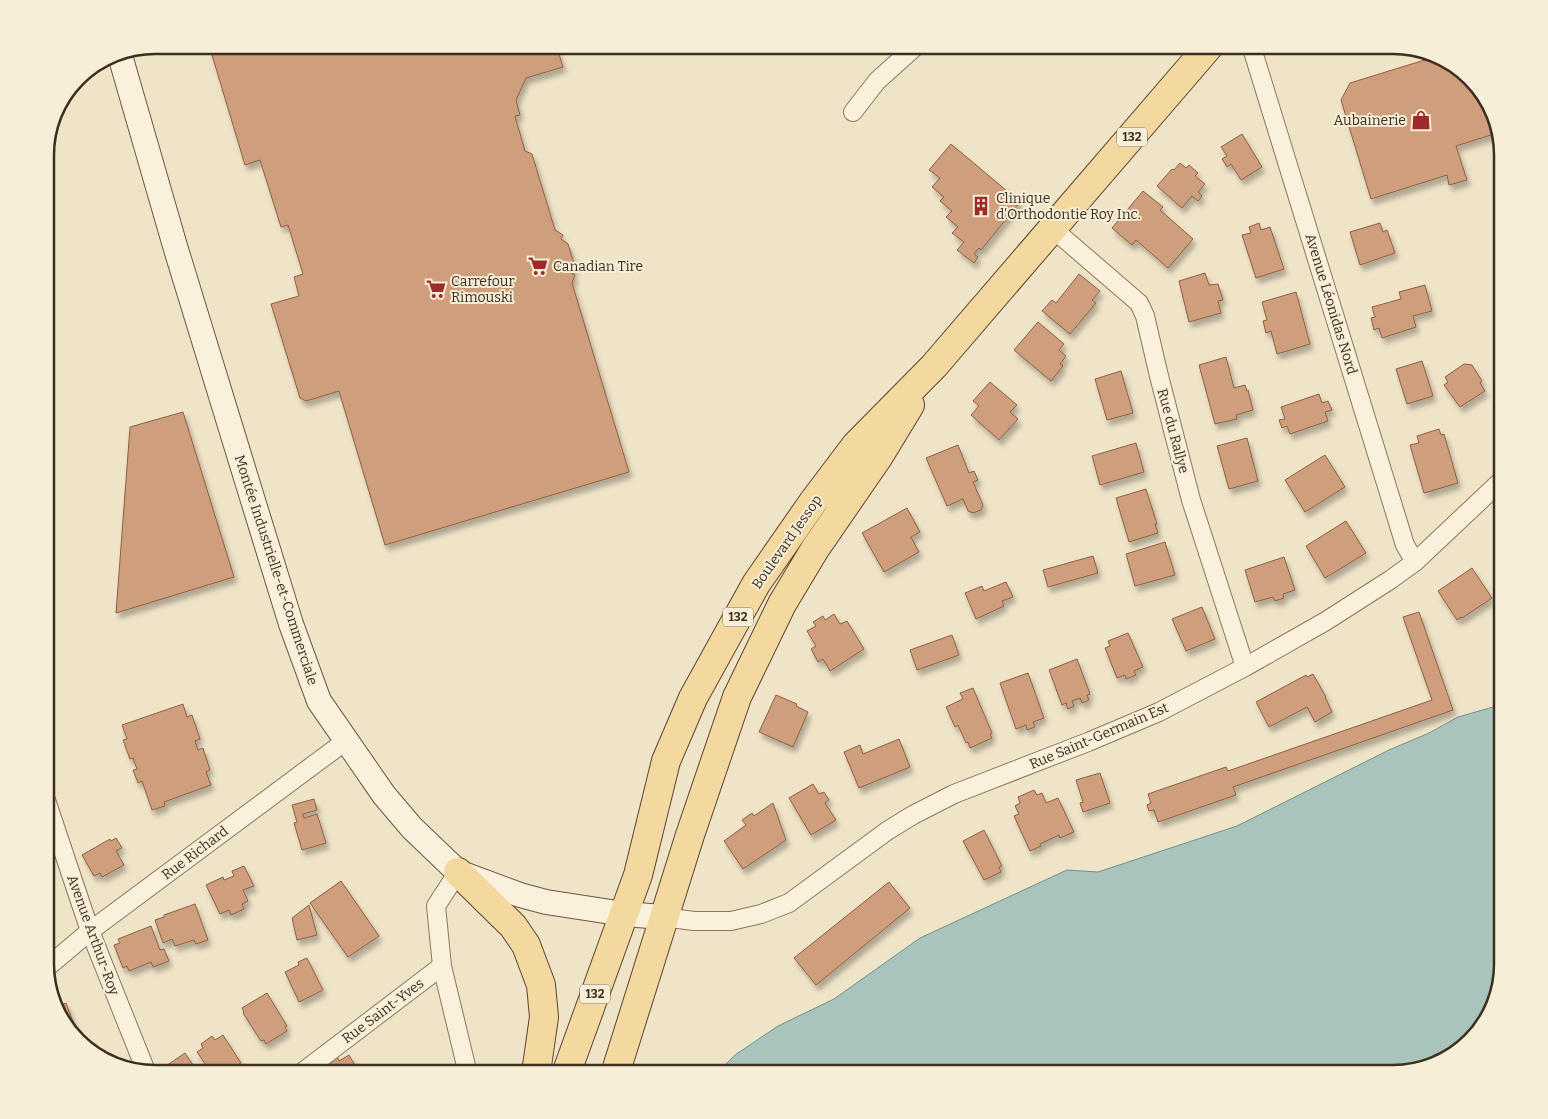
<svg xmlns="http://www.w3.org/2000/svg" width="1548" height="1119" viewBox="0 0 1548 1119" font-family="Bitter,serif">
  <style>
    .water { fill: #a9c4bc; stroke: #6f938a }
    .building { fill: #cf9f7d; stroke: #8d5f41; filter: url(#shadow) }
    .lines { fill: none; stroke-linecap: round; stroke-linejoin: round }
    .street-casing { stroke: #8d765c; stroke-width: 20 }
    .secondary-casing { stroke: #6f573f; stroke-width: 26 }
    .primary-casing { stroke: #5b4430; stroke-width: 30 }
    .street { stroke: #faf1dc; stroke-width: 18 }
    .secondary { stroke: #faf1dc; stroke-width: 24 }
    .primary { stroke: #f3d9a0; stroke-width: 28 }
    .labels { text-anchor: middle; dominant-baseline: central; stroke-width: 4; stroke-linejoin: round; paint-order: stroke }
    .shield { fill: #f7eed8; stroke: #756857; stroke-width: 1 }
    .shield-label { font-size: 12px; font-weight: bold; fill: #3d2e20 }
    .poi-label { font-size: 14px; fill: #3d2e20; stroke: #f7eed8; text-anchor: start }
    .street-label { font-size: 14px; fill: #3d2e20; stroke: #f7eed8 }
    .rim { fill: none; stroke: #3d2e20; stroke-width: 2.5 }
  </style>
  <defs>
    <filter id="shadow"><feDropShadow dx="3" dy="5.5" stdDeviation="2.5" flood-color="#0004"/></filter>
  </defs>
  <rect width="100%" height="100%" fill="#f0e4c8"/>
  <path class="water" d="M1503,700V964L1480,1031L1442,1063L1393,1074H716L735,1055L778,1026L834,999L920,938L1067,870L1098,872L1237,826L1389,750L1429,733L1458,717L1493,707Z"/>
  <path class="building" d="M209,45H556L563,67L526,78L516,100L520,115L515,116L525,151L532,154L555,230L563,235L561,239L568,244L575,266L571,273L575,275L572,283L629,472L385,545L339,391L306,401L300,398L271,304L299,296L294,277L303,274L288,225L281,227L260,160L245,165Z
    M1431,58L1460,68L1492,106L1500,142L1494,144L1491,135L1456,146L1467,180L1449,185L1447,175L1371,199L1341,100L1350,83Z
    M1242,134L1262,167L1241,180L1231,164L1227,167L1222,159L1227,156L1221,147Z
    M951,144L1020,202L981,250L979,248L974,254L978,257L974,263L957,250L964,242L952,233L958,227L946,217L952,211L940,201L944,197L932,187L940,178L929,170Z
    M1180,163L1186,168L1189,165L1198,173L1195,176L1205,184L1198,192L1202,196L1198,201L1192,196L1182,208L1157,186L1172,169L1174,170Z
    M1143,191L1163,207L1160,210L1193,239L1168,268L1136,240L1132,245L1112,228Z
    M1259,223L1261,230L1270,227L1284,269L1256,278L1242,235L1251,233L1249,227Z
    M1380,223L1383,232L1387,230L1395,253L1360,265L1350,232Z
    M1205,273L1209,285L1218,284L1223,300L1218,301L1221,313L1189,322L1179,281Z
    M1079,274L1100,291L1092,300L1096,303L1070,334L1042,311L1052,300L1056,303Z
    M1425,285L1432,311L1413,316L1416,327L1382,338L1379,328L1374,330L1371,318L1375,317L1372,307L1401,299L1399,292Z
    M1296,292L1310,344L1277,354L1271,331L1266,333L1263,321L1267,320L1262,302Z
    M1038,322L1064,344L1059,350L1066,356L1060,364L1063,366L1051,381L1014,350Z
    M1226,357L1234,388L1245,385L1247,391L1248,390L1253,410L1236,415L1237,419L1215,424L1199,365Z
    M1422,361L1433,396L1407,404L1396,369Z
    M1464,364L1472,365L1482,381L1480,383L1485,391L1460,407L1444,385L1448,382L1445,377Z
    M1121,371L1133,413L1107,420L1095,379Z
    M990,382L1017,405L1010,412L1018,419L999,440L971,415L979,406L973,401Z
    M1319,394L1322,403L1328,401L1332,410L1325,412L1328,421L1290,434L1287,426L1282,428L1279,420L1285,419L1281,407Z
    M183,412L234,577L116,613L130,427Z
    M1439,429L1441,435L1444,434L1458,483L1424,493L1410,445L1419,443L1417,436Z
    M1247,438L1258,481L1229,489L1217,446Z
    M1136,443L1144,472L1100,485L1092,456Z
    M958,445L969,473L974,471L978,480L973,482L983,505L981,510L973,513L968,511L963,499L947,506L926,458Z
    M1325,455L1345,487L1305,512L1285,480Z
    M1146,489L1157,524H1155L1158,533L1129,542L1116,498Z
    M907,508L920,532L911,537L919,552L884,572L862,533Z
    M1346,521L1366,553L1325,578L1306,546Z
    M1165,542L1175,575L1135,586L1126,554Z
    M1093,556L1098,573L1048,587L1043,570Z
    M1284,557L1295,590L1283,594L1284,598L1275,601L1273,597L1255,602L1245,570Z
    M1472,568L1492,598L1462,618L1461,617L1457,620L1438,591Z
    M1006,582L1013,597L1002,601L1004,606L976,619L965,593L982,586L984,591Z
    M1202,607L1215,639L1186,651L1172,619Z
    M1419,612L1453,710L1233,787L1236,795L1158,822L1154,810L1149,811L1147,805L1151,803L1148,794L1226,767L1228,771L1432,700L1403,617Z
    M834,614L840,624L847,621L864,649L830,671L823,659L818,662L811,649L816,646L807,631L816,626L813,622L823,616L825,620Z
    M1128,633L1143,667L1134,671L1136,675L1126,679L1125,675L1117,678L1105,648L1110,646L1108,641Z
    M952,635L959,655L917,670L910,650Z
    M1077,659L1090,694L1087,695L1089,700L1082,703L1080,698L1072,701L1074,706L1068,709L1066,703L1062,705L1049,670Z
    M1028,673L1044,718L1033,722L1035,727L1027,730L1026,725L1016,729L1000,683Z
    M1313,674L1326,697H1325L1332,712L1315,722L1307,707L1269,727L1256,702L1306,675L1307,677Z
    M973,688L992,733L990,734L992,738L970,748L968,742L966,743L958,725L955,727L946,707L963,699L960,693Z
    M776,695L797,704L796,706L808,712L793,747L759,732Z
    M183,704L187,717L192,715L200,739L195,741L198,750L203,748L210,770L206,772L211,785L164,802L165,806L152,810L142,781L138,783L133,770L137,769L133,758L130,759L123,740L127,739L122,725Z
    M899,739L910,767L859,788L844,752L860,745L863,754Z
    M1100,773L1110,803L1083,812L1080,803L1083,802L1076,780Z
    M813,784L819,794L824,792L829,800L825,803L836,820L811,835L789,798Z
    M1034,790L1037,795L1042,793L1046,803L1058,798L1074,832L1060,838L1059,835L1040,844L1041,846L1030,851L1014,816L1019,814L1015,806L1020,803L1018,797Z
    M314,799L317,810L303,814L304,818L317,814L326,843L302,850L294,823L297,822L292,805Z
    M773,803L786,840L743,869L724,841L746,825L742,820L752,813L754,816Z
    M984,830L1002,866L999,867L1001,872L984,880L963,841Z
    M116,838L122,848L116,851L124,865L102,877L100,873L94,876L82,855L110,839L111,841Z
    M244,866L254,886L243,890L248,901L242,904L244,909L231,915L229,910L220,914L206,885L223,877L224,880L234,876L232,871Z
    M341,881L379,936L348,957L310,903Z
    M889,882L910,908L816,985L794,958Z
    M195,904L208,940L196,944L194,940L175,946L172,939L163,943L155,920L164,917V915Z
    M309,905L317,935L297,940L292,918Z
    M151,926L160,950L164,949L169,961L153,967L151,962L129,971L127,966L123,968L114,945L120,943L118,939Z
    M307,958L323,990L299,1002L285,972L299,965L298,962Z
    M267,993L287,1026L285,1027L287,1031L266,1044L264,1040L261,1041L243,1013L244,1012L242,1008Z
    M66,1003L82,1045L60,1019L56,1007Z
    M223,1035L241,1063L234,1067L237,1072L234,1074H212L197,1052L203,1048L201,1044L212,1036L215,1040Z
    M185,1053L199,1074H163L160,1070Z
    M349,1055L360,1074H320L319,1072L331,1065L329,1061L337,1056L339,1061Z"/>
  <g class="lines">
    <defs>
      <path id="street" d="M1251,45L1405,545L1415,562
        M853,112L877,81L917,45
        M1053,229L1139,303L1145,316L1159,376L1191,500L1245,667
        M45,797L90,931L146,1071
        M458,872L436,906L442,966L468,1074
        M663,917L694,921H731L761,914L789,903L887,831L913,815L954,794L1088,742L1159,712L1245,667L1326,621L1390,580L1415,562L1503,479
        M45,969L90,931L347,740
        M300,1074L442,966"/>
      <path id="secondary" d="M119,52L175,246L247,481L291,624L319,701L384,795L412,828L458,872L520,895L546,902L624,914L663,917"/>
      <path id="primary" d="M458,872L513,926L526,945L541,985L544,1017L537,1066L534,1074
        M566,1074L638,875L666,761L693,698L756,584L813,502L856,445L934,366L1210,45
        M615,1074L690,835L737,697L782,604L815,549L879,456L910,405"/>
    </defs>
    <use href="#street" class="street-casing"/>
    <use href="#secondary" class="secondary-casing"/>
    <use href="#primary" class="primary-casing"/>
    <use href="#street" class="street"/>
    <use href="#secondary" class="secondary"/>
    <use href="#primary" class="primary"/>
  </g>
  <defs>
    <symbol id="shop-bare" viewBox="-9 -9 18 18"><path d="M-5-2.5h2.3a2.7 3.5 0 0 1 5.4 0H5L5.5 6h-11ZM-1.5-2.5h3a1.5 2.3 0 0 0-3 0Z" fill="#9e2a2b" stroke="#f7eed8" stroke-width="2.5" paint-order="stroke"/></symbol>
    <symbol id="building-bare" viewBox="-9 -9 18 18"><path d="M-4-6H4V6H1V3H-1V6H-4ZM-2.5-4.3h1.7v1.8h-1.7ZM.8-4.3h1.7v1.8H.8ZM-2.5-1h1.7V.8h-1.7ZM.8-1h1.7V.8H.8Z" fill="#9e2a2b" stroke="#f7eed8" stroke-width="2.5" paint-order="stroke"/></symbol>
    <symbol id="supermarket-bare" viewBox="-9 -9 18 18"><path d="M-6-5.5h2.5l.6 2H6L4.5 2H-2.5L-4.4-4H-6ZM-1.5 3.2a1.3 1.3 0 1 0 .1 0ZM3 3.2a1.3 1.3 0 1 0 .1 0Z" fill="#9e2a2b" stroke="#f7eed8" stroke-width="2.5" paint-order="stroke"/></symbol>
  </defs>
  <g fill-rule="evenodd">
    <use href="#shop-bare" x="1407" y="106" width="28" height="28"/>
    <use href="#building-bare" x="967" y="192" width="28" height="28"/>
    <use href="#supermarket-bare" x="524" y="252" width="28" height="28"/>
    <use href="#supermarket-bare" x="422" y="275" width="28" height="28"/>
  </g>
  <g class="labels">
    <g class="shield">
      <rect x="1117" y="127.5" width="30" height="19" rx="4"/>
      <rect x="723" y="607.5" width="30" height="19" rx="4"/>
      <rect x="580" y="984.5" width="30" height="19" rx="4"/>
    </g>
    <g class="shield-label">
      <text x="1132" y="137">132</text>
      <text x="738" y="617">132</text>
      <text x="595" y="994">132</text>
    </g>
    <g class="poi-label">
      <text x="1406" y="120" text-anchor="end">Aubainerie</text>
      <text x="996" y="198">Clinique<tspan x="996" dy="16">d'Orthodontie Roy Inc.</tspan></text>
      <text x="553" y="266">Canadian Tire</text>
      <text x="451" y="281">Carrefour<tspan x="451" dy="16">Rimouski</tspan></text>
    </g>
    <g class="street-label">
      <text transform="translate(1331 304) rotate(73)">Avenue Léonidas Nord</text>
      <text transform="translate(1173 431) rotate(75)">Rue du Rallye</text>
      <text transform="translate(787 542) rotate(-55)">Boulevard Jessop</text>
      <text transform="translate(276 570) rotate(72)">Montée Industrielle-et-Commerciale</text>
      <text transform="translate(1099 736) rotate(-23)">Rue Saint-Germain Est</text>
      <text transform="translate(195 853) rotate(-37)">Rue Richard</text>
      <text transform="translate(93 935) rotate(70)">Avenue Arthur-Roy</text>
      <text transform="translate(383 1011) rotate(-37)">Rue Saint-Yves</text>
    </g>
  </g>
  <path d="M0 0H1548V1119H0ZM155 54H1393A101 101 0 0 1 1494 155V964A101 101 0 0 1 1393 1065H155A101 101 0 0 1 54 964V155A101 101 0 0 1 155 54Z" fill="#f7eed8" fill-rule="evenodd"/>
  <path class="rim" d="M155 54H1393A101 101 0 0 1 1494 155V964A101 101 0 0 1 1393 1065H155A101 101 0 0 1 54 964V155A101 101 0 0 1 155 54Z"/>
</svg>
